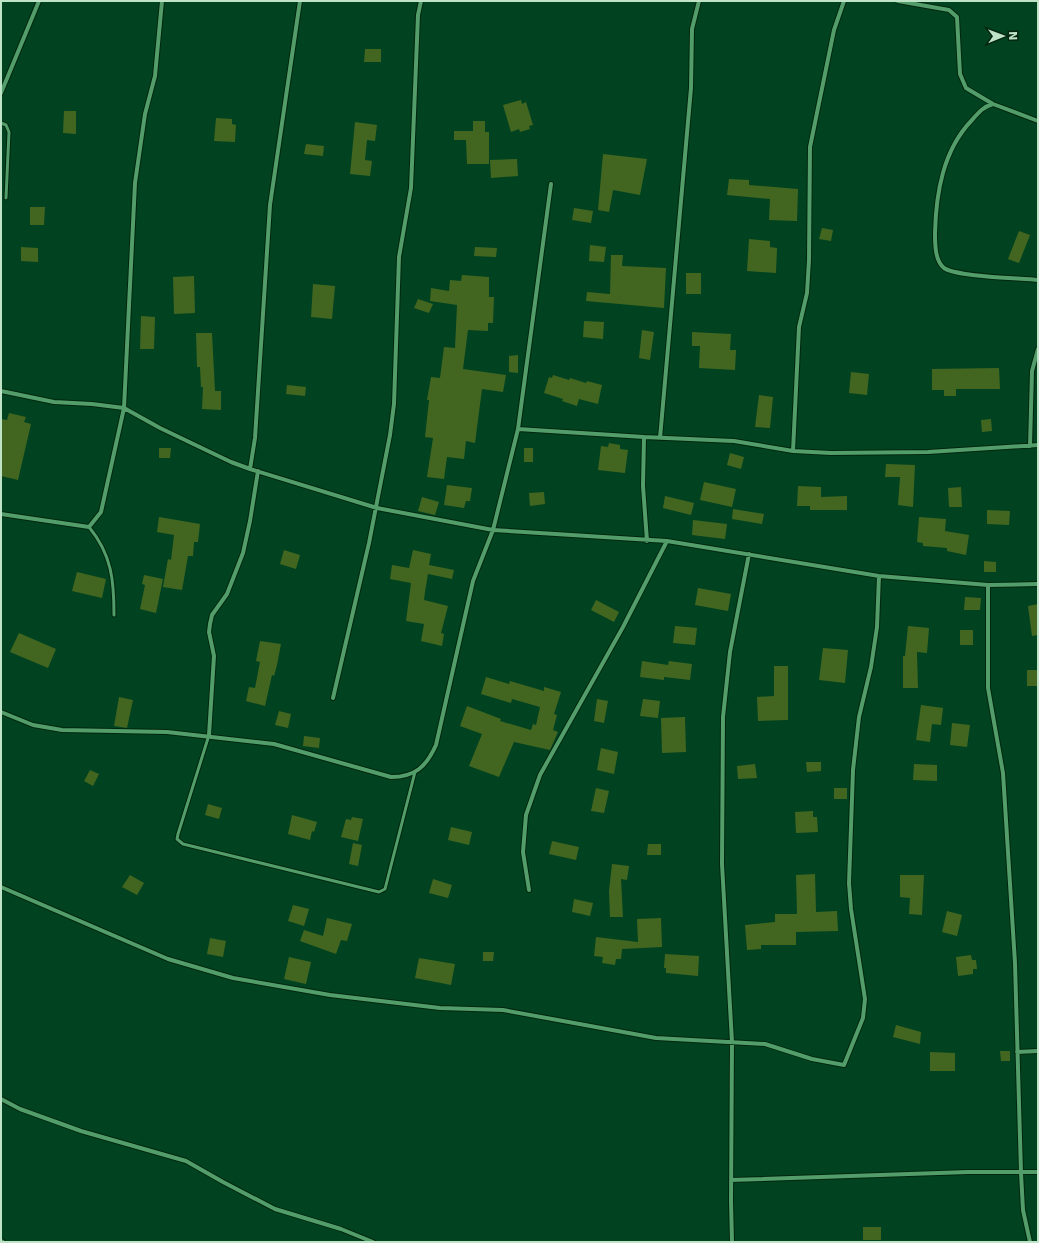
<svg xmlns="http://www.w3.org/2000/svg" width="1039" height="1243" viewBox="0 0 1039 1243" font-family="'DejaVu Sans',sans-serif">
  <style>
    .building { fill: #426620 }
    .lines { fill: none; stroke-linecap: round; stroke-linejoin: round }
    .lane-casing { stroke: #00270e; stroke-width: 5 }
    .street-casing { stroke: #00270e; stroke-width: 6 }
    .lane { stroke: #529d6a; stroke-width: 3 }
    .street { stroke: #529d6a; stroke-width: 4 }
  </style>
  <rect width="100%" height="100%" fill="#014320"/>
  <path class="building" d="M365,49H381V62H364Z
    M521,100L522,104L526,102L533,125L529,126L530,129L520,132L519,129L511,132L503,105Z
    M64,111H76V134L63,133Z
    M216,118L232,119V124L236,125L235,142L214,141Z
    M473,121H485V132H489V164H467L466,140H454V131H473Z
    M355,122L377,125L375,141L367,140L365,160L372,161L370,176L350,174Z
    M306,144L324,146L323,156L304,154Z
    M603,154L647,159L640,195L613,190L609,212L598,210Z
    M517,159L518,176L491,178L490,160Z
    M729,179L749,180V185L798,189L797,221L769,220L770,199L727,195Z
    M30,207H45L44,225H30Z
    M574,208L593,211L591,223L572,220Z
    M822,228L833,230L831,241L819,239Z
    M1019,231L1030,235L1019,263L1008,259Z
    M749,239L770,241V247L777,248L776,273L747,271Z
    M590,245L606,247L604,262L589,261Z
    M21,247L38,248V262L21,261Z
    M475,247L497,248L496,257L474,256Z
    M611,255H623L622,266L666,268L664,308L586,301L587,292L610,294Z
    M686,273H701V294H686Z
    M462,275L489,277V297H494L493,323H488V331L468,330L463,369L506,375L503,392L482,389L475,443L466,441L464,459L447,457L444,479L427,477L433,438L425,437L429,400H427L431,377L440,378L444,347L455,348L457,305L430,301L431,288L449,291L450,280L461,281Z
    M194,276L195,313L174,314L173,277Z
    M313,284L335,286L332,319L311,317Z
    M418,299L433,304L429,313L414,308Z
    M141,316L155,317L154,349H140Z
    M584,321L604,322L603,339L583,337Z
    M642,330L654,332L650,360L639,358Z
    M692,332L731,334L730,350H736L735,370L699,368L700,346H692Z
    M196,333H212L215,391H221V410L202,409L203,387H201L200,367H197Z
    M518,355V373L509,372V356Z
    M999,368L1000,389H956V396H944V390H932V369Z
    M851,372L869,374L867,395L849,393Z
    M553,375L569,380L570,378L586,383L587,381L602,385L598,404L579,399L577,406L562,401L563,399L544,393L549,377L552,378Z
    M287,385L306,387L305,396L286,394Z
    M759,395L773,397L770,428L755,427Z
    M9,413L26,417L24,422L31,424L18,480L1,476V419L7,420Z
    M991,419L992,431L982,432L981,420Z
    M609,443L620,445V449L628,450L625,473L598,470L601,446L608,447Z
    M159,448H171L170,458H159Z
    M524,448H533V462H524Z
    M730,453L744,457L741,469L727,465Z
    M886,464L915,465L913,507L898,505L900,477H885Z
    M704,482L736,489L732,507L700,500Z
    M447,485L472,488L470,501H466L464,508L444,505Z
    M798,486L821,487V497L847,496V510H810V506H797Z
    M961,487L962,507H949L948,488Z
    M544,492L545,504L530,506L529,493Z
    M665,496L694,503L691,515L663,508Z
    M422,497L439,502L435,515L418,511Z
    M733,509L764,514L762,524L732,519Z
    M987,510L1010,511L1009,525L987,524Z
    M159,517L200,524L198,542H194L193,556H188L182,590L163,587L168,559L171,560L174,535L157,532Z
    M919,517L946,519L945,531L969,535L966,555L947,551V548L923,546V543L917,542Z
    M693,520L727,524L725,539L692,535Z
    M284,550L300,555L296,569L280,564Z
    M413,550L431,554L429,565L454,570L452,579L428,574L425,592L424,600L448,606L441,633L444,634L442,646L421,641L424,624L406,621L411,583L390,579L392,565L409,568Z
    M984,561L996,562V572H984Z
    M77,572L106,579L102,598L72,591Z
    M144,575L163,579L156,613L140,609L145,585L142,584Z
    M698,588L731,594L728,611L695,605Z
    M965,597L981,598L980,610H964Z
    M596,600L619,612L614,622L591,610Z
    M1038,604V635L1032,636L1028,606Z
    M675,626L697,628L695,645L673,643Z
    M908,626L929,628L927,653L917,652L918,688H903V656H905Z
    M960,630H973V645H960Z
    M19,633L56,649L48,668L10,652Z
    M260,641L281,644L277,665L274,676L272,675L265,706L246,701L249,687L255,688L260,662L256,661Z
    M823,648L848,650L845,683L819,680Z
    M642,661L668,665L669,661L692,664L690,680L664,677V680L640,677Z
    M774,666H788V720L758,721L757,697L774,696Z
    M1027,670H1038V686H1027Z
    M486,677L509,684L510,681L544,691V687L561,692L554,714L557,715L553,730L558,732L550,750L514,742L499,777L469,766L482,734L460,726L467,706L501,719L500,721L531,730L533,724L536,725L540,707L512,699L511,703L481,694Z
    M119,697L133,700L127,728L114,726Z
    M597,699L608,701L604,723L594,721Z
    M643,699L660,701L658,718L640,716Z
    M921,705L943,708L941,725L932,724L930,742L916,740Z
    M279,711L291,714L288,728L275,725Z
    M685,717L686,752L662,753L661,718Z
    M952,723L970,725L967,747L950,745Z
    M304,736L320,738L319,748L303,746Z
    M601,748L618,752L614,774L597,770Z
    M806,762H821V771L807,772Z
    M755,764L757,778L738,779L737,766Z
    M914,764L937,765V781L913,780Z
    M90,770L99,774L93,786L84,781Z
    M596,788L609,791L604,813L591,811Z
    M834,788H847V799H834Z
    M208,804L222,808L219,819L205,815Z
    M813,811V817H817L818,832L796,833L795,812Z
    M292,815L317,822L314,832L312,831L310,840L288,834Z
    M352,817L363,819L358,841L341,837L346,819L351,820Z
    M451,827L472,832L469,845L448,840Z
    M552,841L579,847L576,860L549,854Z
    M353,843L362,845L358,866L349,864Z
    M648,844H661V855H647Z
    M612,864L629,866L627,880L621,879L623,917H610L609,891Z
    M815,874L816,912L837,911L838,931L796,932V945H761V949L747,950L745,925L775,922V914H797L796,875Z
    M130,875L144,883L137,895L122,887Z
    M900,875H924L922,915L909,914L910,898L900,897Z
    M433,879L452,885L448,898L429,893Z
    M574,899L593,903L590,916L572,912Z
    M293,905L309,909L304,926L288,921Z
    M947,911L962,915L957,936L942,932Z
    M327,918L352,924L347,941L341,940L336,954L300,941L304,930L323,936Z
    M661,918L662,947L622,949L621,959H616L615,965L602,963L603,957L594,956L596,937L638,942L637,919Z
    M210,938L226,941L223,957L207,954Z
    M483,952H494L493,961H483Z
    M665,954L699,956L698,976L666,973V968H664Z
    M971,955L972,960H976L977,969H973V974L958,976L956,957Z
    M289,957L311,962L306,984L284,979Z
    M419,958L455,964L451,985L415,978Z
    M896,1025L921,1032L920,1044L893,1037Z
    M1000,1051H1010V1061H1001Z
    M930,1052L955,1053V1071H930Z
    M863,1227H881V1240H863Z"/>
  <g class="lines">
    <defs>
      <path id="lane" d="M1,123L6,125L9,132L6,198
        M89,527C112,555 114,581 114,615
        M209,735L178,834L177,839L183,844L379,892L385,889L415,772"/>
      <path id="street" d="M898,1L949,10L957,17L960,74L966,88L993,104L1038,121
        M1,93L39,1
        M993,104C983,107 979,112 972,120C943,150 936,193 935,233C935,244 935,261 944,268C957,277 1020,278 1038,280
        M551,184L518,429L644,437
        M1,391L54,402L92,404L124,408L160,428L231,462L250,469L377,508L493,530L667,541L879,576L988,585L1038,584
        M660,438L691,88L692,29L699,1
        M1030,446L1032,371L1038,349
        M793,451L799,327L807,293L809,260L810,147L834,30L844,1
        M250,469L255,438L270,205L300,1
        M1,514L89,527L101,512L124,408L135,183L145,114L155,76L162,1
        M647,541L643,486L644,437L734,441L793,451L831,453L928,452L1038,445
        M988,585V688L1003,773L1015,963L1021,1173L1023,1210L1030,1242
        M333,698L369,543L390,435L394,404L399,257L411,188L418,15L421,1
        M1,712L33,725L62,730L167,732L274,744L391,777C415,777 426,767 436,745L473,581L493,530L518,429
        M209,735L214,656L209,632L210,624L212,615L227,594L243,553L250,521L258,471
        M1,887L168,959L233,978L330,995L440,1008L503,1010L656,1038L765,1044L812,1059L844,1065L863,1018L865,999L851,909L849,883L853,770L859,717L871,667L877,627L879,576
        M529,890L523,852L526,815L540,775L623,627L667,541
        M1017,1052L1038,1051
        M1,1099L20,1109L81,1131L186,1161L223,1182L275,1209L341,1229L373,1242
        M731,1180L968,1172H1038
        M1,1241L3,1242
        M732,1242L731,1201L732,1042L722,864L723,717L730,652L749,554"/>
    </defs>
    <use href="#lane" class="lane-casing"/>
    <use href="#street" class="street-casing"/>
    <use href="#lane" class="lane"/>
    <use href="#street" class="street"/>
  </g>
  <rect width="1039" height="1243" fill="none" stroke="#bee3c7" stroke-width="4"/>
  <g transform="translate(1003 36) rotate(89)" stroke="#052511" stroke-width="3" paint-order="stroke">
  <path d="M0-3L7 15L0 10L-7 15Z" fill="#bee3c7"/>
  <text y="-6" font-size="11" font-weight="bold" text-anchor="middle" fill="#bee3c7">N</text>
  </g>
</svg>
